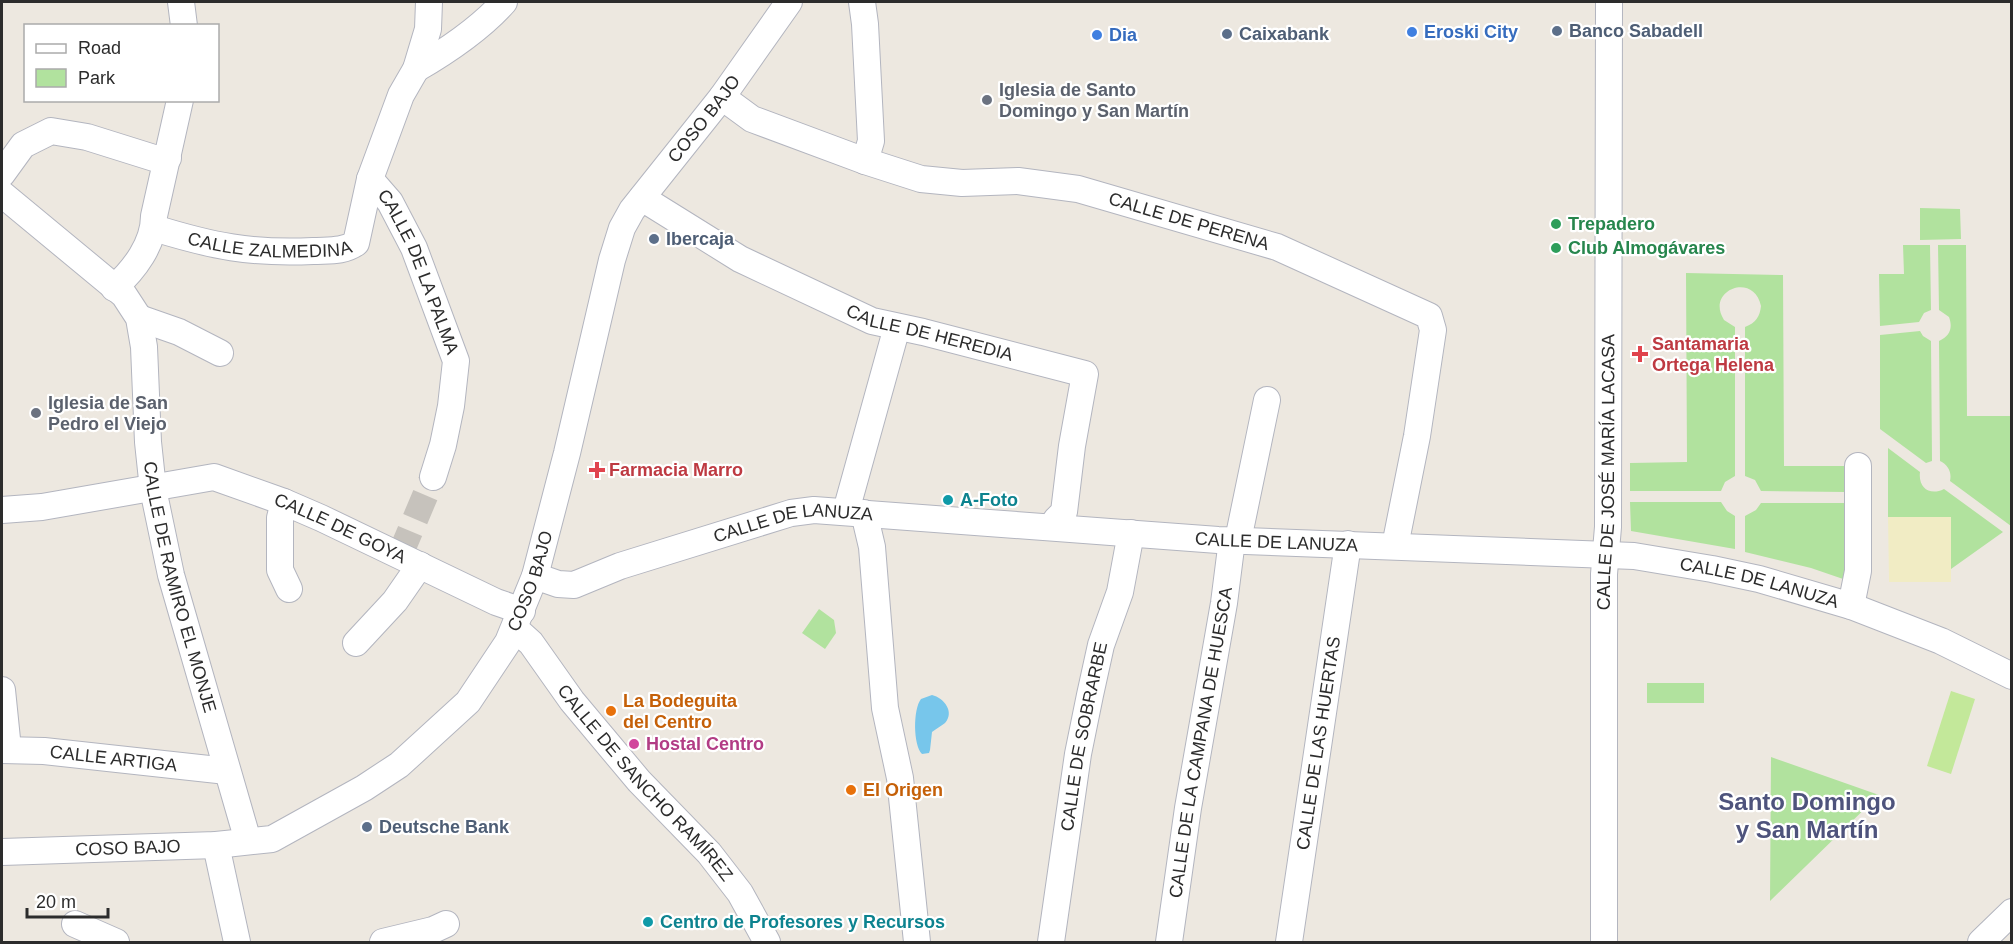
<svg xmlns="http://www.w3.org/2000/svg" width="2013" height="944" viewBox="0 0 2013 944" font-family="Arial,sans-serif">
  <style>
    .green { fill: #b1e29e }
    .sand { fill: #f1ecc4 }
    .pitch { fill: #c3e89a }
    .water { fill: #77c6eb }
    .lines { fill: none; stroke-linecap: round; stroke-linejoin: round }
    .street-tunnel { stroke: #c6c2bc; stroke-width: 26; stroke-dasharray: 26 13; stroke-linecap: butt }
    .street-casing { stroke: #b3b5bf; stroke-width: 28 }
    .street { stroke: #fff; stroke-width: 26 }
    .service-dot { fill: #5c6f8a; stroke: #fff; stroke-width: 2 }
    .shop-dot { fill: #3f7fe0; stroke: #fff; stroke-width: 2 }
    .worship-dot { fill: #6b7280; stroke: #fff; stroke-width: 2 }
    .leisure-dot { fill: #2e9e5b; stroke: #fff; stroke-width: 2 }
    .health-dot { fill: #e0444e; stroke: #fff; stroke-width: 2 }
    .culture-dot { fill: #0f9aa8; stroke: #fff; stroke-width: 2 }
    .food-dot { fill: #e8710a; stroke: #fff; stroke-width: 2 }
    .hotel-dot { fill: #d1479c; stroke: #fff; stroke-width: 2 }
    .labels { text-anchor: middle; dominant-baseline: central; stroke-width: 4.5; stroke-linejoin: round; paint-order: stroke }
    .service-label { font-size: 18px; font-weight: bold; fill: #4e5e75; stroke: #fff; text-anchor: start }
    .shop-label { font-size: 18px; font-weight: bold; fill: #366cbe; stroke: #fff; text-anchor: start }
    .worship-label { font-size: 18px; font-weight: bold; fill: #5b616d; stroke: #fff; text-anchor: start }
    .street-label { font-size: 18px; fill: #2c2c2c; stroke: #fff }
    .leisure-label { font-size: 18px; font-weight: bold; fill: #27864d; stroke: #fff; text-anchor: start }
    .health-label { font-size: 18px; font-weight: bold; fill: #be3a42; stroke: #fff; text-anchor: start }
    .culture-label { font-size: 18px; font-weight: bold; fill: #0d838f; stroke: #fff; text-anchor: start }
    .food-label { font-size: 18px; font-weight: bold; fill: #c56008; stroke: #fff; text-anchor: start }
    .hotel-label { font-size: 18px; font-weight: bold; fill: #b23c85; stroke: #fff; text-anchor: start }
    .district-label { font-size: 24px; font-weight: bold; fill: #4e537c; stroke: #fff }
  </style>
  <rect width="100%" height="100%" fill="#ede8e0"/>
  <path class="green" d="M1920,208L1960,209L1961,239L1920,240Z
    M1903,245H1930L1931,310L1924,313L1919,322L1880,326L1879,274H1904Z
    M1938,245H1966L1967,416H2011V526L1950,481C1952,472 1948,465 1940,461L1939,341C1950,336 1953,328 1949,317L1939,310Z
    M1686,273L1783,275L1784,466H1844L1845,492L1761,491L1755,480L1745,476V327C1756,323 1760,316 1761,306C1754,271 1705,290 1724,320L1735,327V476L1725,482L1721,491H1630V463L1687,462Z
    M1920,331L1923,336L1931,341L1932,461L1926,463L1880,429V335Z
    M1888,448L1920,472C1918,488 1930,496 1944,489L2003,532L1951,569V517H1888Z
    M1630,502H1721L1727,511L1735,516V549L1631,531Z
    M1761,503H1845L1846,580L1811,568L1745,552V516L1756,510Z
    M819,609L834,620L836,633L825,649L802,633Z
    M1647,683H1704V703H1647Z
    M1771,757L1879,795L1770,901Z"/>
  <path class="sand" d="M1888,517H1951V582H1889Z"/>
  <path class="pitch" d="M1951,691L1975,699L1951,774L1927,766Z"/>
  <path class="water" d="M932,695C944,698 955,712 945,723C941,726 936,729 932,732L930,750L929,753L922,754C913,745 913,709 921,699Z"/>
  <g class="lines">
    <path class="street-tunnel" d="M400,555L433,477"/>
    <defs>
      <g id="street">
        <path d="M181,2L184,26"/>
        <path d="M862,2L865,24L871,141L865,161"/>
        <path d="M416,69C447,51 480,29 504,2"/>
        <path id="s1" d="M722,97L752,119L865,161L921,179L962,183L1018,181L1078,189L1277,247L1429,316L1433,330L1417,436L1395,546"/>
        <path d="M2,174L23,145L51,131L87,137L154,158H168"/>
        <path id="s2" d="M370,179L390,202L414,248L456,361L451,406L443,445L433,477"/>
        <path id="s3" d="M2,194L124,295L139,318L144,347L148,442L153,489L171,575L248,841"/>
        <path id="s4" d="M642,198L740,259L872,321L923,332L1085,374L1072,446L1064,512L1056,520L1055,527"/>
        <path id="s5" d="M154,228C212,246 251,254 313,251C329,250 343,252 356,243L370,179L401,95L416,69L428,29L429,2"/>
        <path d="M114,288C134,270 154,244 154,216L180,100"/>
        <path d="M139,318L179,332L220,353"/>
        <path d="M284,502L280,518V570L289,589"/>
        <path id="s6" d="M2,510L42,507L214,477L284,502L321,518L496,602L522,611"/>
        <path d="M846,511L897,327"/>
        <path d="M864,513L872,547L885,708L900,778L917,942"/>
        <path d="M1238,540L1267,400"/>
        <path id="s7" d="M535,576L558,584L574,585L620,566L791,513L814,510L1218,540L1634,556L1712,569L1759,579L1851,606L1941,641L2012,676"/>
        <path d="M1851,606L1858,571V466"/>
        <path id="s8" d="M514,631L521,634L531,643L572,701L639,781L709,853L740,893L767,942"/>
        <path d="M356,643L395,601L420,565"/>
        <path d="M2,690L8,749"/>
        <path id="s9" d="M2,750L44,751L227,771"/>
        <path d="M216,845L237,942"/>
        <path id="s10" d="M2,852L216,845L272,839L364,788L399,765L468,702L508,642L535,576L567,453L612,260L622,228L632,210L722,97L789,2"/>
        <path d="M75,924L116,942"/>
        <path d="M383,942L433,930L446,924"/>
        <path id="s11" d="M1051,942L1078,754L1090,695L1101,645L1120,592L1131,533"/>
        <path id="s12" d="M1169,942L1188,808L1224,603L1232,540"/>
        <path id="s13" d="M1289,942L1348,544"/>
        <path id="s14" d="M1604,942V574L1608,527L1609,2"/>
        <path d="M1981,942L2012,912"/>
      </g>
    </defs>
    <use href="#street" class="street-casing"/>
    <use href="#street" class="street"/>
  </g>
  <g class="service-dot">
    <circle cx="1557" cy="31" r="6"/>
    <circle cx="1227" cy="34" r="6"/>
    <circle cx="654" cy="239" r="6"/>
    <circle cx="367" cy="827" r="6"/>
  </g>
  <g class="shop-dot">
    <circle cx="1412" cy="32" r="6"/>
    <circle cx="1097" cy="35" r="6"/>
  </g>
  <g class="worship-dot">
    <circle cx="987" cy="100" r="6"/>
    <circle cx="36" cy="413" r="6"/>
  </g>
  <g class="leisure-dot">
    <circle cx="1556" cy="224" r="6"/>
    <circle cx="1556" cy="248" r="6"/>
  </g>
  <g class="health-dot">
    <path d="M1637 345h6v6h6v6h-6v6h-6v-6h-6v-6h6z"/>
    <path d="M594 461h6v6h6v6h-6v6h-6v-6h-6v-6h6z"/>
  </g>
  <g class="culture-dot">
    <circle cx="948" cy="500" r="6"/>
    <circle cx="648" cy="922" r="6"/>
  </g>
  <g class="food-dot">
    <circle cx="611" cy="711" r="6"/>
    <circle cx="851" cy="790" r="6"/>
  </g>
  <circle class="hotel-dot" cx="634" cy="744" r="6"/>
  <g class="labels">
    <g class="service-label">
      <text x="1569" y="31">Banco Sabadell</text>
      <text x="1239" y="34">Caixabank</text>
      <text x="666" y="239">Ibercaja</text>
      <text x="379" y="827">Deutsche Bank</text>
    </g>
    <g class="shop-label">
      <text x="1424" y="32">Eroski City</text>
      <text x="1109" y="35">Dia</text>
    </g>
    <g class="worship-label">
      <text x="999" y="90">Iglesia de Santo<tspan x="999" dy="21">Domingo y San Martín</tspan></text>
      <text x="48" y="403">Iglesia de San<tspan x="48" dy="21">Pedro el Viejo</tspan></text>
    </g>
    <g class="street-label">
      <text stroke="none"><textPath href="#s10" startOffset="1150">COSO BAJO</textPath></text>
      <text stroke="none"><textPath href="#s1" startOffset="490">CALLE DE PERENA</textPath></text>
      <text stroke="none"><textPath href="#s5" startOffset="118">CALLE ZALMEDINA</textPath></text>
      <text stroke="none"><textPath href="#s2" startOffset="106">CALLE DE LA PALMA</textPath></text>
      <text stroke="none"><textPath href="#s4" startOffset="320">CALLE DE HEREDIA</textPath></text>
      <text stroke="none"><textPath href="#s14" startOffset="470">CALLE DE JOSÉ MARÍA LACASA</textPath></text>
      <text stroke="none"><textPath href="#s7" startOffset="270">CALLE DE LANUZA</textPath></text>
      <text stroke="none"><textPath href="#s6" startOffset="351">CALLE DE GOYA</textPath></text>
      <text stroke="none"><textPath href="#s7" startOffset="756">CALLE DE LANUZA</textPath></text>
      <text stroke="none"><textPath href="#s10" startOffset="648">COSO BAJO</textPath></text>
      <text stroke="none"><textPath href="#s7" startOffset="1242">CALLE DE LANUZA</textPath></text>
      <text stroke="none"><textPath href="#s3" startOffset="459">CALLE DE RAMIRO EL MONJE</textPath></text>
      <text stroke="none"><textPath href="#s11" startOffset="208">CALLE DE SOBRARBE</textPath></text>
      <text stroke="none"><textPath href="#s12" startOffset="202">CALLE DE LA CAMPANA DE HUESCA</textPath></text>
      <text stroke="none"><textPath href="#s13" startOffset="201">CALLE DE LAS HUERTAS</textPath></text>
      <text stroke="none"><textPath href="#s9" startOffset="112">CALLE ARTIGA</textPath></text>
      <text stroke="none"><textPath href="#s8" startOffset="202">CALLE DE SANCHO RAMÍREZ</textPath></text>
      <text stroke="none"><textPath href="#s10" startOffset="126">COSO BAJO</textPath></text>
    </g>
    <g class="leisure-label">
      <text x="1568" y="224">Trepadero</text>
      <text x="1568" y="248">Club Almogávares</text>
    </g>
    <g class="health-label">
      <text x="1652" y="344">Santamaria<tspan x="1652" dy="21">Ortega Helena</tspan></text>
      <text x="609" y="470">Farmacia Marro</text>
    </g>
    <g class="culture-label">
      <text x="960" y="500">A-Foto</text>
      <text x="660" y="922">Centro de Profesores y Recursos</text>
    </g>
    <g class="food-label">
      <text x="623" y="701">La Bodeguita<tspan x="623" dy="21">del Centro</tspan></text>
      <text x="863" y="790">El Origen</text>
    </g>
    <g class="hotel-label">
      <text x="646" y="744">Hostal Centro</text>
    </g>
    <g class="district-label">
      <text x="1807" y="801">Santo Domingo<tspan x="1807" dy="28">y San Martín</tspan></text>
    </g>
  </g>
  <rect width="2013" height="944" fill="none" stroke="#2c2c2c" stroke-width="6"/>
  <rect x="24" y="24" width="195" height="78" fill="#ffffff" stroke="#ababab" stroke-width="1.5"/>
  <rect x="36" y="44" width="30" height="9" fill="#ffffff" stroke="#ababab" stroke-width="1.5"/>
  <text x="78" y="54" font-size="18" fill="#2c2c2c">Road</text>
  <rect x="36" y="69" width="30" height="18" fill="#b1e29e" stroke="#ababab" stroke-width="1.5"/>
  <text x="78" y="84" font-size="18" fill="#2c2c2c">Park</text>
  <path d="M27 908v9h81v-9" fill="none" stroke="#2c2c2c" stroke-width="3"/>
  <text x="36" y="908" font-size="18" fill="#2c2c2c" stroke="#ffffff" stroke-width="4.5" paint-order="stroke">20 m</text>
</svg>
